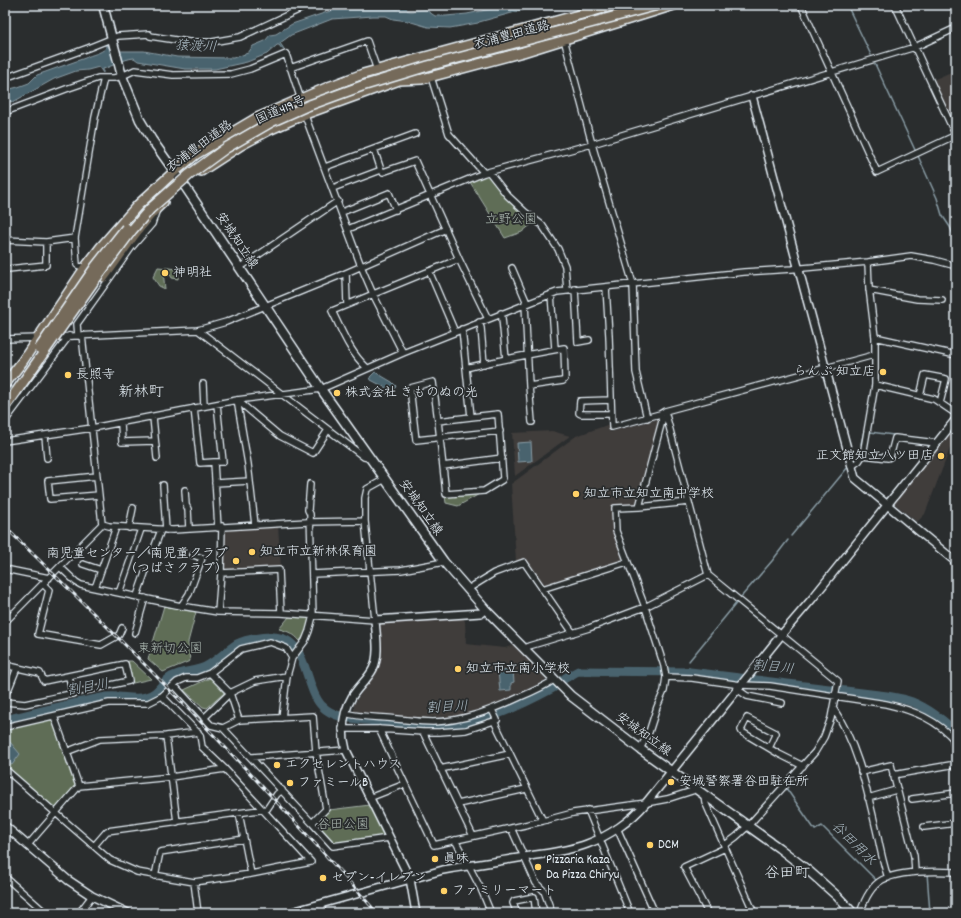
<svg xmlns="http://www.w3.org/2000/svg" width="961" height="918" viewBox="0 0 961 918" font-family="Dekko,'Klee One',sans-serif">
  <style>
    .built { fill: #3f3c3b }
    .green { fill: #5e6d56; stroke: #a3afa7 }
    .water { fill: #4a636e; stroke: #899ca5 }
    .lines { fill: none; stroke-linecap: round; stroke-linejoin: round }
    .stream { stroke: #899ca5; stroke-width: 1.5 }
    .river { stroke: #4a636e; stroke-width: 9 }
    .minor-casing { stroke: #e8f1f8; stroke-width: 8 }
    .tertiary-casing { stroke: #e8f1f8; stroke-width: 10 }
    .secondary-casing { stroke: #e8f1f8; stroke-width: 11 }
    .trunk-casing { stroke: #e8f1f8; stroke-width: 12 }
    .minor { stroke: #2a2d2e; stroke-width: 5.5 }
    .tertiary { stroke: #2a2d2e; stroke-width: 7 }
    .secondary { stroke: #2a2d2e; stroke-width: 8 }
    .trunk { stroke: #746a5a; stroke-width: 9 }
    .rail-casing { stroke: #e8f1f8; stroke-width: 3 }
    .rail { stroke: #2a2d2e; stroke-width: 1.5; stroke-dasharray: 4.5; stroke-linecap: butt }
    .trunk-bridge-casing { stroke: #e8f1f8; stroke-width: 12; stroke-linecap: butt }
    .trunk-bridge { stroke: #746a5a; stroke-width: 9 }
    .poi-dot { fill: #ffd166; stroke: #2a2d2e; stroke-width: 1.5 }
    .labels { text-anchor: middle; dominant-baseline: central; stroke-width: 3.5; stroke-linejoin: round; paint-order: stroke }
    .street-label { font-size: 13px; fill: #e8f1f8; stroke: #2a2d2e }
    .park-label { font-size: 13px; fill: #aab6af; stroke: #2a2d2e }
    .poi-label { font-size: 13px; fill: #e8f1f8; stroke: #2a2d2e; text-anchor: start }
    .water-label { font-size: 14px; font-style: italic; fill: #a9b8c1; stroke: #2a2d2e }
    .quarter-label { font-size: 15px; fill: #e8f1f8; stroke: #2a2d2e }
  </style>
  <rect width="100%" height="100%" fill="#2a2d2e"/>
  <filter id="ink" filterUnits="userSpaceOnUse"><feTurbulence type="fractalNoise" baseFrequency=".025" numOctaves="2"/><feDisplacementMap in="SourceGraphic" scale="8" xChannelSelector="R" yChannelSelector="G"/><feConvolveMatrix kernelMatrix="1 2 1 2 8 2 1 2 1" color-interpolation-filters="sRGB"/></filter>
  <g filter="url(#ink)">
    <path class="built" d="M951,72L956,73V129L934,82L935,79Z
      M658,419L660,421L637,505L613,506L614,533L625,561L543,587L522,559L516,561L511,484L576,436L610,424V432Z
      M956,427V438L951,446L925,514L917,522L894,503Z
      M552,431L570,436L515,476L512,433Z
      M278,525L281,568L224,570L223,568L224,530L225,529Z
      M462,617L465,621L466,644L505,648L514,645L546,678L544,681L512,698L460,716L410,718L354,711V704L379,667V623Z"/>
    <path class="green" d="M488,174L534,220L533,223L522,232L505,238L470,182Z
      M158,267L179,269L178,279L172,278L168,271H163L165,289L159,286L153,277Z
      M483,492L458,506L446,503L445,496Z
      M164,606L196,612L188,642L190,661L163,672L148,659Z
      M289,617L307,618L309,620L307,631L300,641C294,634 288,631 279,629Z
      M128,661H132L151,679L133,683Z
      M210,678L224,693L207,708L203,707L184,690Z
      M49,719L52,720L75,786L57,808H54L5,765V730Z
      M370,805L384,833L382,837L335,843L316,824V822L329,810Z"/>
    <path class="water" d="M510,5H541L479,22L478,23L450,28L428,27L408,21L393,19L386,16H373L332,19L291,35L280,43L284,49H282L279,45H277L267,54L247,62L215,69H185L138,61L134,58C123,59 113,66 103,69V73L99,67L88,70L76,71L54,79L13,102L9,101L5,104V93L10,89L18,87L29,83L37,75L85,58C92,54 100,54 106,48L105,45L107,44L108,47L121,51H144L177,57L233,58L248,53L253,46L265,41L270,35L276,34L292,24L339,8H349L354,7H370L377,6L411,11L426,10L435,16H446L467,14Z
      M375,372L392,382L396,386L395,388L392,391L371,380L370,377Z
      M531,442L532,461L518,462L517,443Z
      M513,670L514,682L511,683V690L500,691L498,671Z
      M5,736L20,754L12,765L5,760Z"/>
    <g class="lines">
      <path class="stream" d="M847,5L871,55
        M875,64L915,150
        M918,156L937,198L942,215L950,227L956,242
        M870,432L933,440
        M861,444L864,431
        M791,536L848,467
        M741,597L772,561L788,540
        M689,661L738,601
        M689,668L690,672
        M786,788L815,830L822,826L878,882
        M671,800L684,796
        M927,873L930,913"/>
      <path class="river" d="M402,15L403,5
        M5,720C39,712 73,703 107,697C120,695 134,701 146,697C159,694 161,683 171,677C182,671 194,672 205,667C216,662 225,652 234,646C241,640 263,637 272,637C309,637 303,686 322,706C336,720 356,718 375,721C405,724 445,729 476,721C502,714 527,702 551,689C556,687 559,682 564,679C568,676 573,674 578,671L690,672L887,696C893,697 900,698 906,700C925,705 942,719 956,732"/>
      <defs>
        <path id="minor" d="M801,5L877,172L956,135
          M895,5L956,136
          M564,39L592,144L633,284L636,372L647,418
          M290,68L367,41L376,67
          M431,77L449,134L484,173
          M5,78L88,48L118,36L149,34L150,36L189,42H212L240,37L309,5
          M5,112L66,89L98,78H114L122,76L135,70L173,75L231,74L250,69L286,54L301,100
          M304,113L361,266L373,294L403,353
          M374,149L381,170
          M325,167L415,134
          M489,172L507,195L525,212L542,225L558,249L565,266L567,290
          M333,188L381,170L383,172L415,161L459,259L488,319
          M342,212L389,193L396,210
          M348,229L484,173L592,144L915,47L956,28
          M5,240L46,242L75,238
          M868,262L869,288L875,337V385L934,399L956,414
          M85,268L77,265L75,238L95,117L104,78
          M239,268L338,201
          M512,268L527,303
          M8,269L46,265V242
          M429,271L455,332
          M346,273L347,305
          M606,287L609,336L612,427L660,414L665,411L874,355
          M575,289L578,342L589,340
          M869,290L917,299L942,300
          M551,294L555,349
          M501,313L502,318L506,359
          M479,322L481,328L484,364
          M462,329L471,417L498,414L503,478L502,480L484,491L446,494L438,421L471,417
          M198,330L364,457L369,458
          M82,335L102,524
          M78,336L77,324L132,247L152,224L156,212
          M54,337L198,330L226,322L346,273L446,229
          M875,337L956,355
          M5,339L40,338
          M367,368C349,351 343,333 332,311L459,259
          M466,368C498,360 531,354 564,348L565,379L563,381L529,386L525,303
          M203,384L204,406
          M529,386L532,422
          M920,396L925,375L946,379L940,403
          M237,400L248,464L255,525
          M237,400L280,436L313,453L328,430
          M611,400L580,401L579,413L581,414H611
          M194,408L200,463L214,462L218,528
          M665,411L708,575L838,681L831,718L824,737L815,752L748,826L736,837L725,845
          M153,417L157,458
          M5,421L69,336
          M438,421L433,382L410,388L416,440L500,431
          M121,423L122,442L155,441
          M45,436L47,458
          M5,441L92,428L237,400L321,389L403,353L557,292L744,272L792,269L868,262L911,256L934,260L956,266
          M863,455L888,458L890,457L895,438L936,443
          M214,462H223L217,404
          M443,466L502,458
          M852,466L859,461L863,455L875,385
          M97,476L48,481L50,499L99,495
          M215,483L250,481
          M163,485L166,530
          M185,490L186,505L188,509L189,529
          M639,507L689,502
          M102,524L109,526L173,530L307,522L365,521
          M129,528L133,508
          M153,551L161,530
          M83,564L101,570
          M60,567L76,582L81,585L181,606L218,612L281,613L375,620L365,521V498L367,489L385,479
          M5,569L49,578
          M221,573L279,570L281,613
          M312,574L401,570L444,562
          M43,584L49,590L38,634L101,645L119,635L122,628
          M95,588L116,527
          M468,589L494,573L524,562L573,633
          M542,589L627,562
          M119,593L141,529
          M137,596L145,573
          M181,606L189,594L202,558L193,555
          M218,612L221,573L222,526
          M5,622L102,524
          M135,633L145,598
          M525,649L529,646L589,628L645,607L708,575
          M5,665L40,673L44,681L125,664L129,681L25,704L6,702L5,700
          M210,673L230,693L239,720
          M69,676L72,694
          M666,677L692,678L741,685L770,686L886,704C913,710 938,720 956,742
          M174,685L211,725L223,728
          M737,689L747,696L782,703
          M5,694L9,688L17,668
          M833,708C858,744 867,791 877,833C880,848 883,863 888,878
          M492,710L497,720L494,721L543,821
          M345,713C358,717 373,717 387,718C402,719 418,722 433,722C464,721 492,710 520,697C532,692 544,687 555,679
          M54,716L79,786
          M313,716L316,752L326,809L312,823L223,728L239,720Z
          M204,718L230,693L255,681L287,676
          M282,718L287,676L292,658L305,641L309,631L313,616L310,514L308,510L310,484
          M5,727L109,703H148L162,696L177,682L186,678H197L210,673L241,649L270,642L286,648L292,658
          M342,729H379L423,732H439L466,730L494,721
          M379,729L434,845L543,821L573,813L646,803L667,799L692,791L695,788
          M423,732L473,836
          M166,736L198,732
          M953,738L956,764
          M769,748L776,733L747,718L741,730L742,732L779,754L803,766
          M640,749L649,732L657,707L664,691L666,677L664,666L645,607L616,531L615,508L639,507L662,421L660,414
          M66,752L100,739L166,736L177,822
          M252,757L346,750
          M5,769L110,860L137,872L194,882L251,874L311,862L225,769L202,747L200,735L162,696
          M440,769L510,754
          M861,772L891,765L914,856L915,872
          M893,775L956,764
          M704,795L705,802L754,913
          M369,798L405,784
          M868,798L896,790
          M912,799L956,793
          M458,804L526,789
          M588,810L630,913
          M239,813L251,874
          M312,823L333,846L389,838
          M924,827L956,823
          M511,828L536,883L544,891L552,913
          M617,828L655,913
          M455,840L481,889L491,913
          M27,846L79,786L171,777L225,769
          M94,846L107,831L267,809L277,794L282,790
          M155,876L160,852L244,839
          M5,877L46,913
          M194,882L198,913
          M321,904L323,913
          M79,913L92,896
          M517,913L513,903L514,901L534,897L536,913
          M708,913L684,867L725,848
          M860,913C864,901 871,886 882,880C900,870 936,871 956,872"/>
        <path id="tertiary" d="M752,96L855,478L956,562
          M5,826L68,880L92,896L128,913
          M288,913L443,870C472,865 501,861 530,856C549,853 568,851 587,844C609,836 631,821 646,803L782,634L812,599L956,419
          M416,913L410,879L346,750C341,731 342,714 352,697C358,687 368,679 373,669C380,655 376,635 375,620L481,613L485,609"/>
        <path id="secondary" d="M103,5L122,76L140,120L152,140L184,185L321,389L444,562L485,609L571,696L640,749L779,848L810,872L837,896L853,913"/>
        <path id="trunk" d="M201,171L241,145L269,130L305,114L399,80L422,79L523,52L674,5
          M104,277C122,253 141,222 163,202
          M5,384L22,362L85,268L101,247L138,205L174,172L196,154L257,118L331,86L363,74L615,5
          M5,408L16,392"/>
      </defs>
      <use href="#minor" class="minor-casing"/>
      <use href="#tertiary" class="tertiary-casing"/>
      <use href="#secondary" class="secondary-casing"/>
      <use href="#trunk" class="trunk-casing"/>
      <use href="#minor" class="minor"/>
      <use href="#tertiary" class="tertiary"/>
      <use href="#secondary" class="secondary"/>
      <use href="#trunk" class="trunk"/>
      <defs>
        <path id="rail" d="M5,527C134,651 259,778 377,913"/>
      </defs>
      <use href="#rail" class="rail-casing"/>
      <use href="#rail" class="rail"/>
      <defs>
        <path id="trunk-bridge" d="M39,349L96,266L126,228
          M16,392L94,281L132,230L150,209L189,175L226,148L271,122L307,106L362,86L428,66L658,5"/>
      </defs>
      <use href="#trunk-bridge" class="trunk-bridge-casing"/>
      <use href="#trunk-bridge" class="trunk-bridge"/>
    </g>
  </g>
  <g class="poi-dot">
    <circle cx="165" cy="273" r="4"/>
    <circle cx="883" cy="372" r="4"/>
    <circle cx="68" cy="375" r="4"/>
    <circle cx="337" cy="393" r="4"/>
    <circle cx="941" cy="456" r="4"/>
    <circle cx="576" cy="494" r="4"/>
    <circle cx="252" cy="552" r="4"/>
    <circle cx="236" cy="561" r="4"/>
    <circle cx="458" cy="669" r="4"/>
    <circle cx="277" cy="765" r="4"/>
    <circle cx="671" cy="782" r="4"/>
    <circle cx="290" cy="783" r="4"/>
    <circle cx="650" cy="845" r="4"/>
    <circle cx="435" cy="859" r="4"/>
    <circle cx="538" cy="867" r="4"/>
    <circle cx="323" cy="878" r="4"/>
    <circle cx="444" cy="891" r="4"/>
  </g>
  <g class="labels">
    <g class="street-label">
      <text transform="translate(512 36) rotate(-15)">衣浦豊田道路</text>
      <text transform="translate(281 111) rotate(-24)">国道419号</text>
      <text transform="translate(200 147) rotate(-36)">衣浦豊田道路</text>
      <text transform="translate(236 241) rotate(56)">安城知立線</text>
      <text transform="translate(420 508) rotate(55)">安城知立線</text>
      <text transform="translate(643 735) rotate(36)">安城知立線</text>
    </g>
    <g class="park-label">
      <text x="511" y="220">立野公園</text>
      <text x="170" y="649">東新切公園</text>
      <text x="343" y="825">谷田公園</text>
    </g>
    <g class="poi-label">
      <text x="173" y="273">神明社</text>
      <text x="875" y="372" text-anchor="end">らんぷ 知立店</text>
      <text x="76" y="375">長照寺</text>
      <text x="345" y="393">株式会社 きものぬの光</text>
      <text x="933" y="456" text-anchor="end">正文館知立八ツ田店</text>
      <text x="584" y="494">知立市立知立南中学校</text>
      <text x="260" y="552">知立市立新林保育園</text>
      <text x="228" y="554" text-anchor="end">南児童センター／南児童クラブ<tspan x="228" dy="15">（つばさクラブ）</tspan></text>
      <text x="466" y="669">知立市立南小学校</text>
      <text x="285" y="765">エクセレントハウス</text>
      <text x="679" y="782">安城警察署谷田駐在所</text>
      <text x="298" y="783">ファミールB</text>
      <text x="658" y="845">DCM</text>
      <text x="443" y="859">眞味</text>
      <text x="546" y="860">Pizzaria Kaza<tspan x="546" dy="15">Da Pizza Chiryu</tspan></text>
      <text x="331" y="878">セブン-イレブン</text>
      <text x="452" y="891">ファミリーマート</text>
    </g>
    <g class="water-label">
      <text transform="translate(196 47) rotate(3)">猿渡川</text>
      <text transform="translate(773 668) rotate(7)">割目川</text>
      <text transform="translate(88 688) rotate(-10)">割目川</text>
      <text transform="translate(447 708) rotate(-3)">割目川</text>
      <text transform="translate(853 844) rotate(45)">谷田用水</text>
    </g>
    <g class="quarter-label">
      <text x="141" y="393">新林町</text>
      <text x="787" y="874">谷田町</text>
    </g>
  </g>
  <rect width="961" height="918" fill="none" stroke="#2a2d2e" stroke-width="20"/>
  <rect x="10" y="10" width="941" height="898" fill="none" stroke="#e8f1f8" stroke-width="1.5" filter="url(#ink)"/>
</svg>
